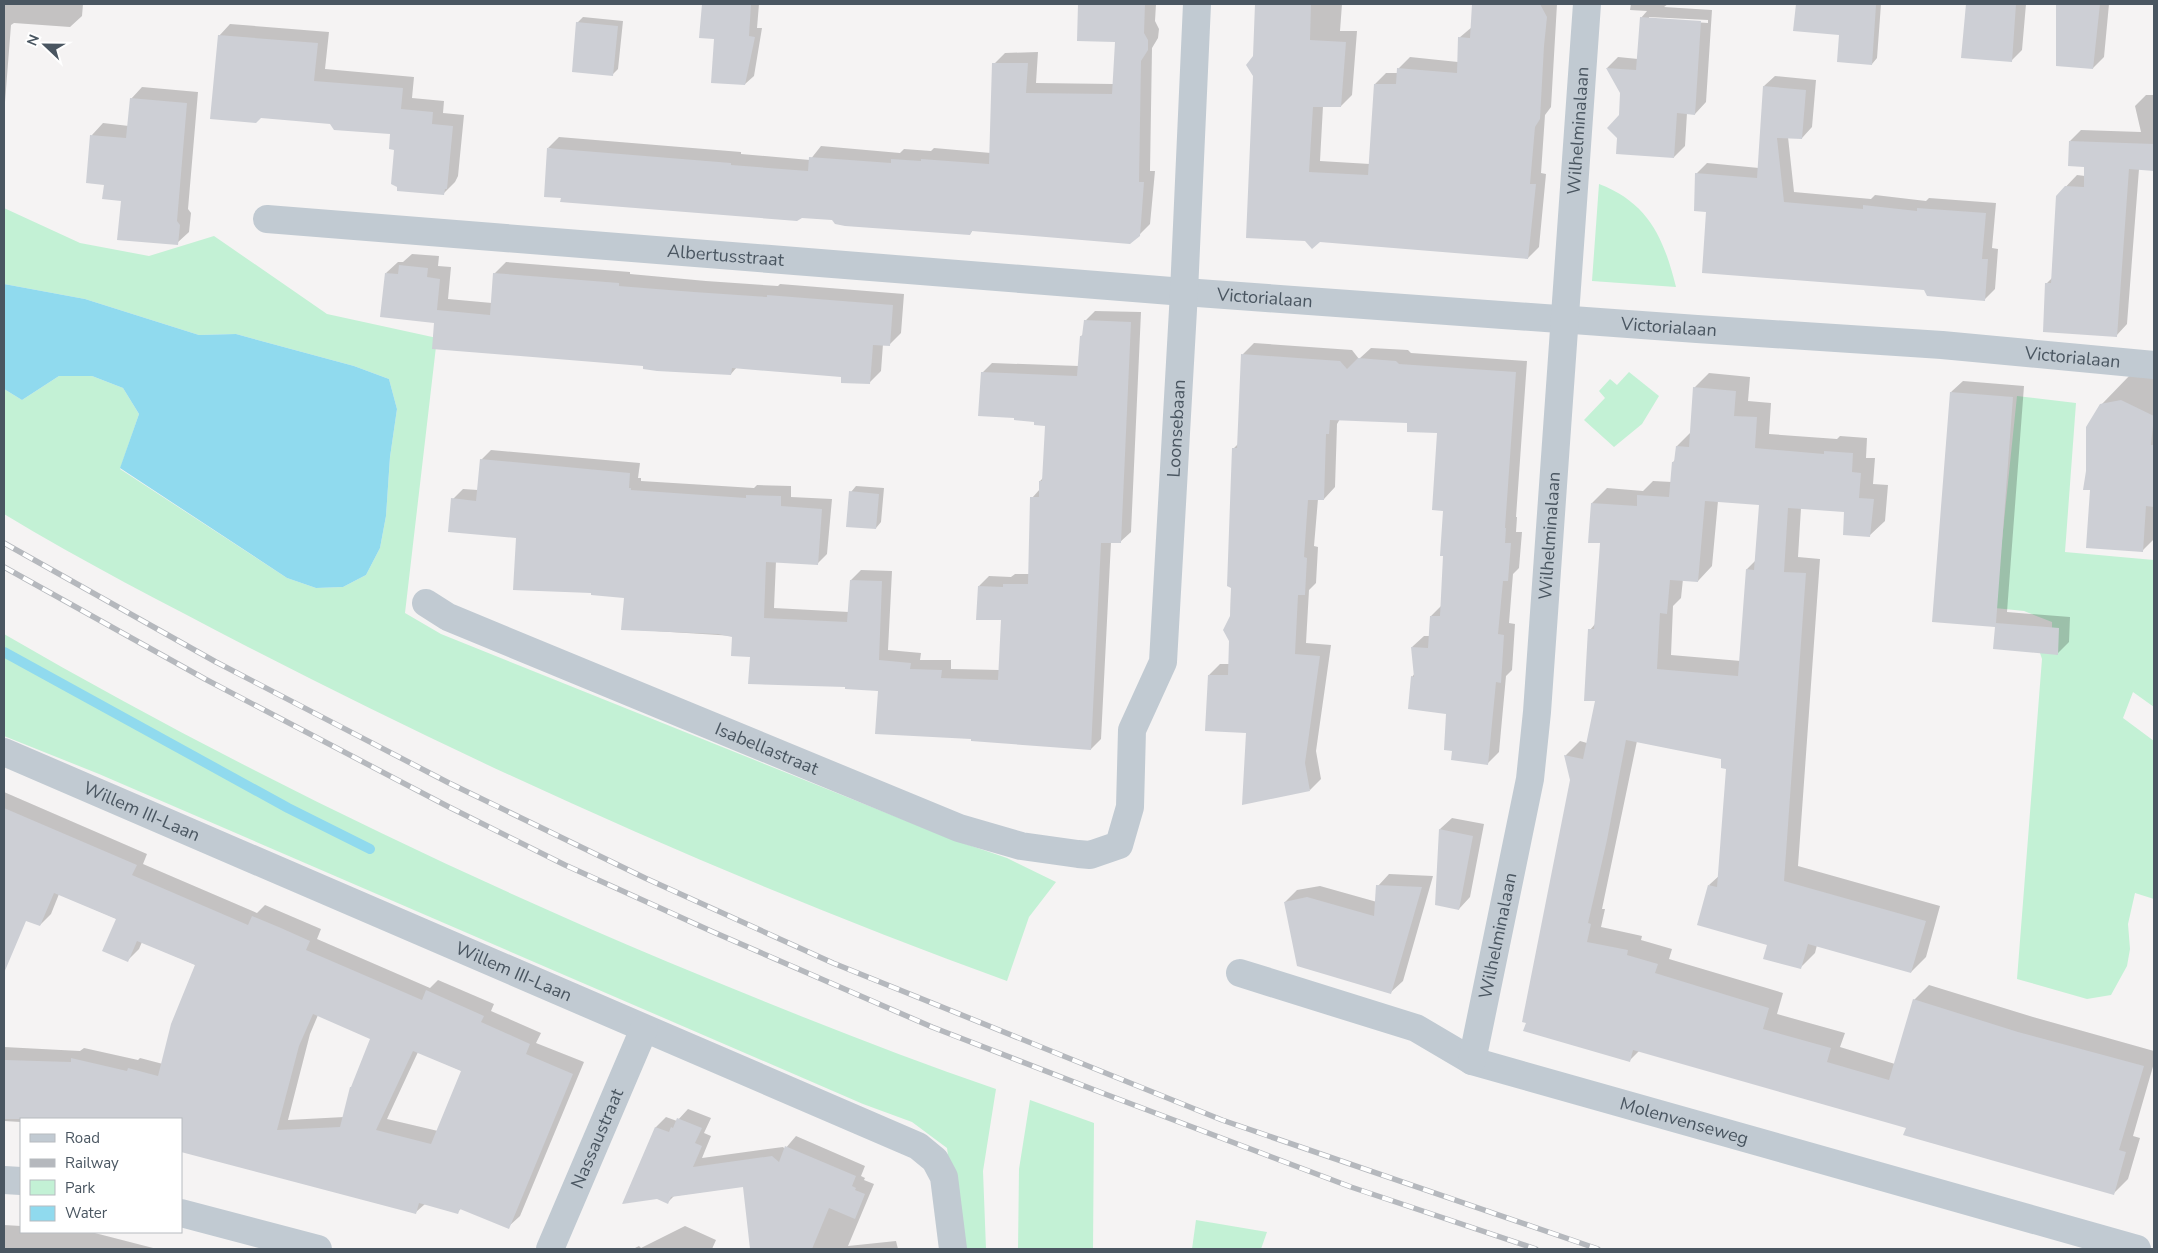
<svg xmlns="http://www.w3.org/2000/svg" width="2158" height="1253" viewBox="0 0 2158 1253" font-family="'Nunito Sans',sans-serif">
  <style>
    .green { fill: #c3f1d5 }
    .water { fill: #90daee }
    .shadow { fill: #0003; fill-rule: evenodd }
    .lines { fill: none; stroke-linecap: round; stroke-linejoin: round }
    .stream { stroke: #90daee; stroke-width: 10 }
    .building { fill: #cdcfd5; fill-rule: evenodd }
    .minor { stroke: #c1cad2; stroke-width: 28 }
    .rail-casing { stroke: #b5b8bd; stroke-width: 5.5 }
    .rail { stroke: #fff; stroke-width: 4; stroke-dasharray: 11; stroke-linecap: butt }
    .labels { text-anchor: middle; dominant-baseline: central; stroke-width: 4.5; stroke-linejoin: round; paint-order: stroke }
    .street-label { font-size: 18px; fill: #4a5661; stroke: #fff }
  </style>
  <rect width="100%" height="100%" fill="#f5f3f3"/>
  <path class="green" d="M1599,184C1649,203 1664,239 1676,287L1592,281Z
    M4,208L80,243L149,256L214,236L327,314L437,338L405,613L441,634L954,840L1007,858L1056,882L1029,917L1007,981C747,886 494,774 248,647C166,604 83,562 4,514V389L22,400L59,376H92L123,388L139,414L120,469L287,578L316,588L343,587L366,575L380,548L386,516L390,457L397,409L389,379L354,366L236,334L199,335L85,299L4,284Z
    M1629,372L1659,396L1642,424L1614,447L1584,420L1605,398L1599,391L1610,379L1617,385Z
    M2017,396L2076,403L2065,552L2154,560V707L2133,692L2123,718L2154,741V899L2135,893L2128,924L2130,949L2127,966L2111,995L2087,999L2017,979L2042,659L2039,650L2052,633V622L2024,611L1995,608Z
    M4,634C218,758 440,866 668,962C777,1007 885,1051 996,1089L983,1171L986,1249H961L947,1148L912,1122L863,1104L99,774L4,736Z
    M1030,1100L1094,1123L1093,1249H1018L1019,1169Z
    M1196,1220L1267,1232L1261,1249H1192Z"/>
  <path class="water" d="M4,284L85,299L199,335L236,334L354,366L389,379L397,409L390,457L386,516L380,548L366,575L343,587L316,588L287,578L120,468L139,414L123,388L92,376H59L22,400L4,389Z"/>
  <path class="shadow" d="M4,4H83L82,16L70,27L14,23L11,25L4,115Z
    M703,4H759L757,28H762L754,76L745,84L715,38L700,37Z
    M1080,4H1156L1155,21L1159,29L1158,38L1152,48L1150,171H1155L1150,224L1139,235L973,230L970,234L832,219L548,148L559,137L741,152V154L810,160L821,146L900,153L904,149L931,151L934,148L991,153L994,64L1005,53L1038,52L1036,83L1114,84L1116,41L1078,39Z
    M1256,4H1342L1340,31H1357L1352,95L1341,106H1323L1320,161L1370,164L1375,84L1386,73H1398L1399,68L1410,57L1458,62L1459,38L1472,27L1473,4H1557L1551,107L1545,115L1541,173L1546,174L1539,247L1528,258L1320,240L1254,57Z
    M1631,4H1668L1664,7L1712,10L1706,102L1695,114L1687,113L1685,146L1674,157L1620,115L1622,93L1607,68L1618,57L1638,59L1641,18L1647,11L1630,10ZM1649,17L1708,20V23L1649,19Z
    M1797,4H1881L1877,58L1872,64L1840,34L1794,30Z
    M1967,4H2026L2022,50L2011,61L1962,57Z
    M2057,4H2109L2104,57L2093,68L2057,65Z
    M583,17L623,21L618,69L612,75L577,23Z
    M230,24L329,32L325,69L414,77L412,98L444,101L443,113L464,115L458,176L455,182L444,193L395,149L391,133L330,123L219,36Z
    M1775,76L1816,80L1812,127L1802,138L1788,137L1794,192L1871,199L1875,195L1926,201L1929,198L1996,203L1992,248L1998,249L1995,289L1985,299L1925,289L1707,211L1696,174L1707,163L1759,168L1764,86Z
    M142,87L198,92L188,209L191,213L189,232L177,243L105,184L92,135L103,123L129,126L131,99Z
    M2146,95H2154V170L2139,169L2127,324L2116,336L2047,283L2052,278L2057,196L2077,175L2085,176V166L2070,141L2081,130L2141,132L2135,106Z
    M412,254L439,256L438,266L451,267L448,299L492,303L494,274L506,262L630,272V274L706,281L778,286L780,284L904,294L901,333L889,345L883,344L881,371L869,383L843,376L737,367L731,374L645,365L436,321L386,273L398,262H403Z
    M1095,311L1141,312L1131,532L1120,542H1111L1101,739L1091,749L751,656L734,636L623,629L625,597L592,592L517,536L453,499L463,489L478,490L481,460L491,450L640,463L638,478H641V481L754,488L757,485L791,486V497L832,499L827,554L817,564L776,561L774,608L849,612L851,580L861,570L892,571L888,650L921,653L920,660H951V669L1000,670L1002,619L979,586L989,576L1011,577L1015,574H1030L1032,498L1040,489V481L1043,478L1046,425L1036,421L982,373L992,363L1079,366L1081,336L1084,334L1085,321Z
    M1254,343L1352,350L1359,359L1371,348L1408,350L1411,353L1527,361L1516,517H1517L1516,532H1522L1519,568L1513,574L1509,623L1515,624L1512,670L1506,676L1499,752L1487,764L1454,750L1447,713L1412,677L1415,673L1412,647L1424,636H1430L1431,616L1442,605L1445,510L1438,432L1409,422L1340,419L1337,424L1335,487L1324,499H1318L1314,546L1318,547L1316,583L1309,590L1306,643L1331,645L1316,751L1321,779L1310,790L1247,732L1209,675L1220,664H1230L1233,449L1238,444L1243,354Z
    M2154,371V539L2142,551L2101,405L2132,373Z
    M1709,373L1750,377L1748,401L1771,403L1769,434L1837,439L1840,436L1867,438L1866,458H1875L1873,484L1888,485L1885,521L1870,535L1846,511L1801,508L1798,557L1820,559L1798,866L1940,906L1926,957L1911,972L1817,945L1815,953L1800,968L1768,944L1709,885L1720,875L1727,768L1723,758L1637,741L1602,909H1605L1601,927L1642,936L1641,940L1672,949L1669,959L1783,993L1777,1014L1845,1033L1840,1047L1895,1064L1914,1000L1929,985L2033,1017L2154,1051V1063L2133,1136L2140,1138L2128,1179L2113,1194L1907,1127L1640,1050L1629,1061L1525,1030L1571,780L1565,756L1580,741L1587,743L1597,700L1590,630L1595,624L1601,542L1592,503L1607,488L1643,491L1653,481L1672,482L1673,462L1676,459L1677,446L1691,432L1694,388ZM1718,501L1760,504L1756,560L1747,569L1741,661L1671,655L1673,606L1681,598L1683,579L1698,581L1712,566Z
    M1963,381L2024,386L2007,612L2070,617L2069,642L2057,654L1996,625L1951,392Z
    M856,486L884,488L881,522L876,528L851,492Z
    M4,792L147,854L143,864L257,913L265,905L321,929L317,939L430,988L438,980L494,1004L491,1011L541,1033L536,1043L584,1062L520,1216L508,1227L462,1208L457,1212L425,1204L416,1212L181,1119H62L52,1117L50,1119H21V1122L4,1121V1047L80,1051L84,1048L138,1060L140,1058L163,1064L196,965L142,942L139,949L128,960L117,919L59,894L51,914L40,925L21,904L4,900ZM318,1015L372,1039L354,1085L344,1117L288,1120L310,1034ZM418,1052L462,1071L438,1131L387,1119Z
    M1452,818L1484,824L1470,897L1459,909L1440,829Z
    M1389,874L1433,876L1403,981L1391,992L1285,902L1297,890L1320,886L1377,902L1378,886Z
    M688,1109L711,1118L704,1133L711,1136L702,1158L783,1147L785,1149L796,1136L865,1166L861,1176L865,1178L864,1180L874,1184L848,1246L896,1241L898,1249H751L744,1186L674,1196L668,1202L658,1198L624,1202L656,1127L666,1117L677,1121Z
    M4,1225L21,1226V1232H91L157,1249H4Z
    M685,1226L716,1240L712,1249H633L639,1246L641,1248Z"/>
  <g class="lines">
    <path class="stream" d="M4,652L288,808L370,849"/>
  </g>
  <path class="building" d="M702,4H751L749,36L755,37L745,85L711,83L714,39L699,38Z
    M1078,4H1145L1144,33L1148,40V50L1141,61L1139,182H1144L1140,236L1130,244L972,231L970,235L845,226L835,224L832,220L802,218L797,221L560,202L561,198L544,197L547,148L731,163V165L808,171L809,157L891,163V159L921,161V159L989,164L992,63H1028L1026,93L1112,94L1115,42L1077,41Z
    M1255,4H1311L1310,40L1346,42L1341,107H1313L1309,172L1368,175L1374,84H1396L1397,68L1457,73L1458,37L1470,38L1472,4H1540L1547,17L1544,46L1540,119L1535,127L1530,184H1536L1528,259L1320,242L1312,249L1305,241L1246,238L1253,76L1246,65L1253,56Z
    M1796,4L1876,5L1872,65L1837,62L1839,35L1793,31Z
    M1966,4H2016L2012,62L1961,58Z
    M2056,4H2100L2093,69L2056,66Z
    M1640,17L1701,21L1695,115L1677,113L1674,158L1616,154L1617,138L1607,128L1619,115L1620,93L1606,68L1636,70Z
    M576,22L618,26L613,76L572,72Z
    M218,35L318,43L314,81L403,88L401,109L433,112L432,124L453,126L447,189H445L444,195L397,191V187L391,184L394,150L389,149L390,134L334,130L330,124L296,121L261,118L256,123L210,119Z
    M1763,86L1806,90L1802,139L1777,138L1784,202L1863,209V205L1917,211V208L1986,213L1982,259H1988L1985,301L1927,296L1924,290L1702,273L1706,212L1694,211L1695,173L1757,178Z
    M130,98L187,103L177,221L180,225L178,245L117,240L121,201L102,199L104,185L86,183L90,135L126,138Z
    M2069,141L2154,144V171L2129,169L2117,337L2043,332L2045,283H2051L2056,196L2065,186L2084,187V167L2068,166Z
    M399,265L428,268L427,277L440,279L437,310L490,315L493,273L619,283V286L694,292L767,297V295L893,305L890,346L873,345L870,384L841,383V377L732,368L731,375L657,371L643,369V366L432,349L434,323L380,317L385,273L398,274Z
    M1084,320L1131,322L1121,543H1101L1091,750L971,741V739L875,734L878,691L845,689V687L748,684L750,657L731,656L732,637L718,634L621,630L624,598L591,595V593L513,590L516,538L448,532L451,498L476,501L480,459L630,473L629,488H631V490L746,498V495L781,496V506L822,509L818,565L766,562L764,618L847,622L850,580L882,581L879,660L911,663L910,669L942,670L941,678L998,680L1001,620H976L978,586L1003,587V584H1028L1030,497H1039V481H1042L1045,426L1034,425V422L1014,420V418L978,416L981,372L1077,376L1080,336H1082Z
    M1241,354L1340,361L1347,369L1358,358L1396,361L1399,364L1516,372L1505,528H1506L1505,543H1511L1508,581H1503L1498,634L1504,635L1501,683L1496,682L1488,765L1451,760L1452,751L1444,750L1446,714L1408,709L1411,676L1414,677L1411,647L1428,648L1430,616H1440L1443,556H1440L1443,511L1432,510L1437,433L1407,432V423L1330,420L1329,434H1326L1324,500H1308L1304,557L1307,558L1305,595H1298L1295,654L1320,656L1305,763L1310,791L1242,805L1246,733L1205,731L1208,675H1228L1229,641L1223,630L1230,616L1231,588L1227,586L1232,448H1237Z
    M1693,387L1736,391L1734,416L1757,417L1755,448L1824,454V451L1853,453L1852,472L1861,473L1859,498L1874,499L1870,537L1843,535L1844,512L1788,508L1784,572L1806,573L1784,881L1926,921L1911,973L1808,944L1801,969L1763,959L1767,945L1697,925L1708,885L1717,887L1726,769L1721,768V759L1626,740L1607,840L1588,923L1591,924L1587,942L1628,950L1627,955L1658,964L1655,973L1769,1008L1763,1029L1831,1048L1827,1062L1889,1080L1913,999L2018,1032L2144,1066L2119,1150L2126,1152L2114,1195L1903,1135L1906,1128L1633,1050L1630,1062L1523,1031L1526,1023L1522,1022L1570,780L1564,755L1583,759L1595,701H1584L1588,629H1594L1600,543H1588L1591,503L1637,506V495L1669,497L1672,462H1674L1676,446L1689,447ZM1705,501L1759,505L1754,570L1746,569L1738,676L1657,669L1660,613L1667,614L1670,580L1698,582Z
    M1950,392L2013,397L1996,623L2059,628L2058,655L1993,649L1995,627L1932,622Z
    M2121,400L2154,416L2151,445H2154V507L2146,506L2143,552L2086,548L2090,490H2083L2086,471V427L2100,404Z
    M849,491L879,494L876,529L846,527Z
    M4,808L137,865L132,875L248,925L252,916L281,928L310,941L306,950L422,1000L426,990L484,1016L481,1022L530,1044L526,1054L573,1074L509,1229L460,1209L458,1214L419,1203L416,1214L181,1152V1119H4L5,1060L71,1062V1058L127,1071L128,1068L158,1076L171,1024L195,965L137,941L128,962L102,951L116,919L54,893L40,926L26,921L4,973ZM313,1014L370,1039L351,1087H350L340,1127L277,1130L299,1046ZM413,1051L461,1071L431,1144L376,1130Z
    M1439,829L1473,836L1459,910L1435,905Z
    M1376,885L1422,887L1391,994L1297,966L1284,902L1307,897L1374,916Z
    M677,1118L702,1128L695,1143L702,1146L693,1167L772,1156L779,1162L785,1146L856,1176L852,1186L856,1188L855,1190L865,1194L855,1219L829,1208L812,1249H750L743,1187L671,1197L668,1204L657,1199L622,1204L655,1127L669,1132L671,1127L673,1128Z"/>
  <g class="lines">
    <g class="minor">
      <path id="s1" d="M267,219L1184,292L1697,329L1942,345L2154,365"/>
      <path id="s2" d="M426,603L448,617L959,828L1021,846L1078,854L1090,855L1119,845L1130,807L1132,730L1163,662L1184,292L1197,4"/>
      <path id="s3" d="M4,752L918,1146L935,1160L944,1177L953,1249"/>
      <path id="s4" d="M1240,973L1416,1028L1472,1061L2137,1249"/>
      <path id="s5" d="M1472,1061L1530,779L1537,712L1587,4"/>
      <path d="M4,1180L21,1181"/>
      <path d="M181,1213L318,1249"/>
      <path id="s6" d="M550,1249L644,1029"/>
    </g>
    <defs>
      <path id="rail" d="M4,543L216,662L449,783L645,878L833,963L1222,1120L1598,1249
        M4,567L205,679L449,807L565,865L711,931L932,1027L1105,1094L1351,1187L1536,1249"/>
    </defs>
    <use href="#rail" class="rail-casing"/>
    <use href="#rail" class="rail"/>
  </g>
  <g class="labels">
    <g class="street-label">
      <text stroke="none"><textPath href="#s5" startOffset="938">Wilhelminalaan</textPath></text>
      <text stroke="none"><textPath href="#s1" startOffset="460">Albertusstraat</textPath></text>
      <text stroke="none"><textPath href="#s1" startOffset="1001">Victorialaan</textPath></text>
      <text stroke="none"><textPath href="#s1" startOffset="1406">Victorialaan</textPath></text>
      <text stroke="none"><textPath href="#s1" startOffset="1811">Victorialaan</textPath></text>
      <text stroke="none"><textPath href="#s2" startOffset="1169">Loonsebaan</textPath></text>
      <text stroke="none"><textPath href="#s5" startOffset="532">Wilhelminalaan</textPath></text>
      <text stroke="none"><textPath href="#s2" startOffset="371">Isabellastraat</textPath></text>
      <text stroke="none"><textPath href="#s3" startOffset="150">Willem III-Laan</textPath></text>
      <text stroke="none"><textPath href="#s5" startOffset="128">Wilhelminalaan</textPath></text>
      <text stroke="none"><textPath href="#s3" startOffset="555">Willem III-Laan</textPath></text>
      <text stroke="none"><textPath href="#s4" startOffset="470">Molenvenseweg</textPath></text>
      <text stroke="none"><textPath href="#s6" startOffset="120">Nassaustraat</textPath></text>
    </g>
  </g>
  <rect width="2158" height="1253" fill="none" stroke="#4a5661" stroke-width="10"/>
  <rect x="20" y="1118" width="162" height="115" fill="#ffffff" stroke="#b7bbc0"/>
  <rect x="30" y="1134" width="25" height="8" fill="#c1cad2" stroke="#b7bbc0"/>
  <text x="65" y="1143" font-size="15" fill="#4a5661">Road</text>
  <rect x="30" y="1159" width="25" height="8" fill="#b5b8bd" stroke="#b7bbc0"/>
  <text x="65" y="1168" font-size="15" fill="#4a5661">Railway</text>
  <rect x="30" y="1180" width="25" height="15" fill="#c3f1d5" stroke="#b7bbc0"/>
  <text x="65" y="1193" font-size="15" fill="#4a5661">Park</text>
  <rect x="30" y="1206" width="25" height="15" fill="#90daee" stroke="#b7bbc0"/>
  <text x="65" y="1218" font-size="15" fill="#4a5661">Water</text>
  <g transform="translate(45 45) rotate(292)" stroke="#ffffff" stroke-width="4" paint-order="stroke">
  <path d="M0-4L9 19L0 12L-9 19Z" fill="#4a5661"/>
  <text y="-8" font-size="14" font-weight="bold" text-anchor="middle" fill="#4a5661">N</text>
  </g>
</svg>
